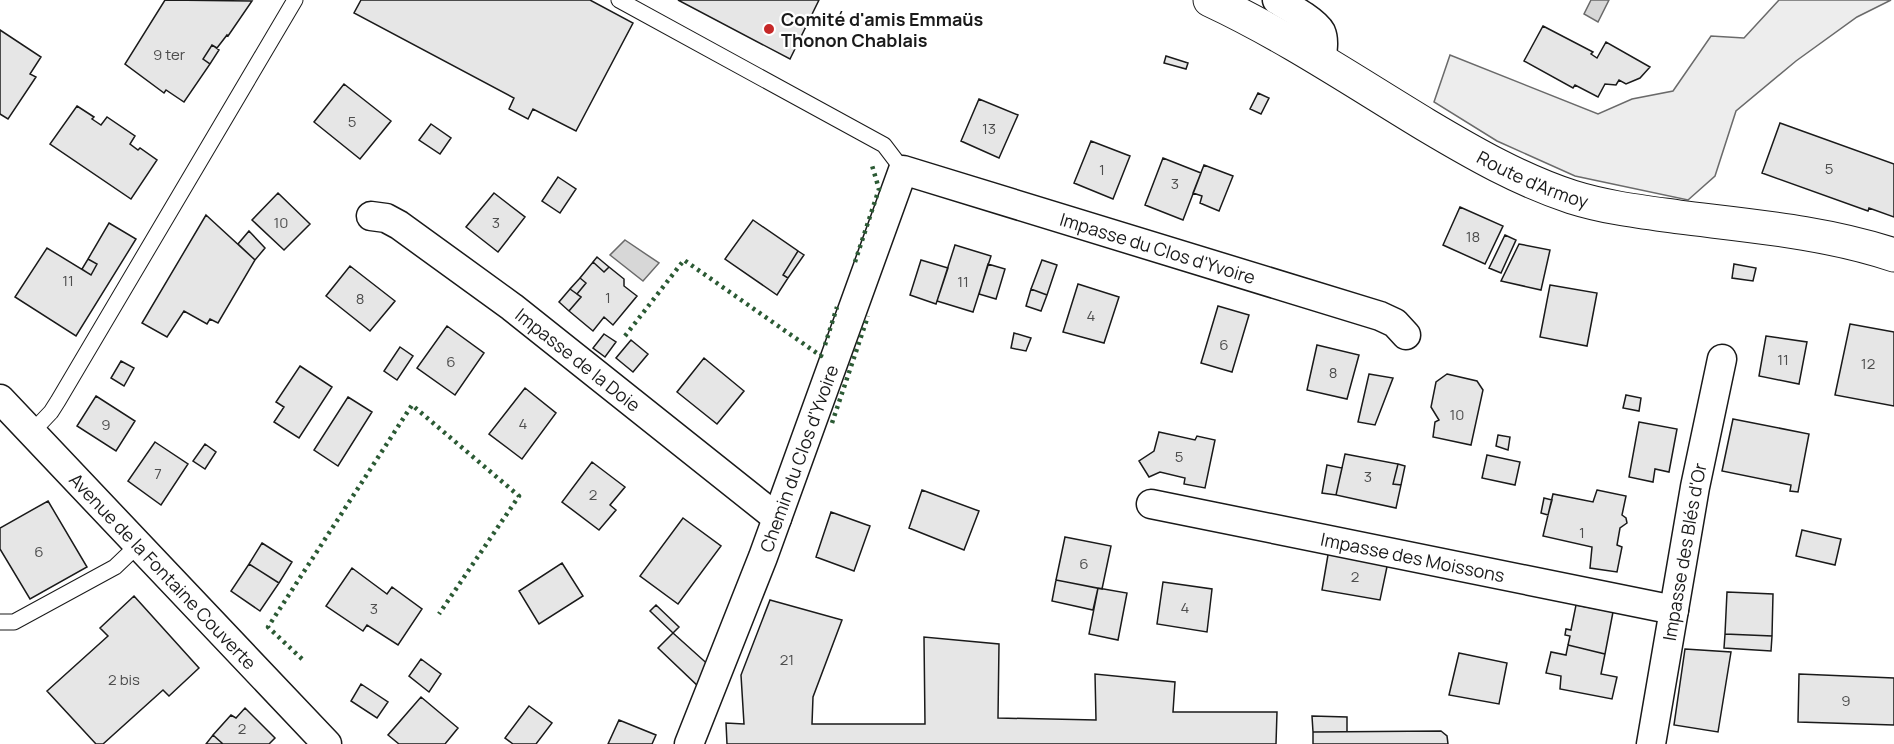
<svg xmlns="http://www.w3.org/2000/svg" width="1894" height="744" viewBox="0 0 1894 744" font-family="Manrope,sans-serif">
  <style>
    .green { fill: #ededed; stroke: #6a6a6a; stroke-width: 1.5 }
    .water { fill: #d7d7d7; stroke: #6a6a6a; stroke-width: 1.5 }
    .building { fill: #e6e6e6; stroke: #1a1a1a; stroke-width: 1.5 }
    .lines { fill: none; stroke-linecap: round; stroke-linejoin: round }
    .lane-casing { stroke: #1a1a1a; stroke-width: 17 }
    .street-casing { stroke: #1a1a1a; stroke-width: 31 }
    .secondary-casing { stroke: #1a1a1a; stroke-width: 35 }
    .lane { stroke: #fff; stroke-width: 15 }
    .street { stroke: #fff; stroke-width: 28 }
    .secondary { stroke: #fff; stroke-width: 33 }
    .hedge { stroke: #2b5a34; stroke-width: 4.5; stroke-dasharray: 3 4.5; stroke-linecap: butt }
    .poi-dot { fill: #c62828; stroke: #fff; stroke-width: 2 }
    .labels { text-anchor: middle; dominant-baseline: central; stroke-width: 4.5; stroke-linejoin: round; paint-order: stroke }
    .number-label { font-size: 15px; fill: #4d4d4d }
    .poi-label { font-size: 18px; font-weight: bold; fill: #1a1a1a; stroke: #fff; text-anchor: start }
    .street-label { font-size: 18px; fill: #1a1a1a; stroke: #fff }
  </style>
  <rect width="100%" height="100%" fill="#fff"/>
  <path class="green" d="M1779,0H1891L1857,17L1796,61L1736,111L1715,176L1688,200L1575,176L1497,141L1434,102L1450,55L1598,114L1632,99L1673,91L1711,36L1744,38Z"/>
  <path class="water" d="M1591,0H1609L1598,22L1584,14Z
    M625,240L659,263L643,281L610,255Z"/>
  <path class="building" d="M165,0L252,1L228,36L227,35L217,48L212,45L203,59L210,64L184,102L166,90L164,93L125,64Z
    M361,0H590L633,23L576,131L533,109L528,119L509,109L514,98L354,13Z
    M678,0H819L790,59Z
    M1543,26L1593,52L1591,54L1597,58L1606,42L1650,67L1640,78L1626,84L1619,80L1616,85L1605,84L1598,97L1575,85L1573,88L1524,61Z
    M0,30L41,57L30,74L36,77L8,119L0,114Z
    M212,45L219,50L210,64L203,59Z
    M1166,56L1188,63L1186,69L1164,63Z
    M344,84L391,121L360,159L314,122Z
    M1258,93L1269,98L1261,114L1250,109Z
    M979,99L1018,115L999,158L961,141Z
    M77,106L94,117L92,119L101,125L107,117L135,136L130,144L138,150L140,148L157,160L131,199L50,144Z
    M1780,123L1894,164V217L1869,208L1868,211L1762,173Z
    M431,124L451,138L440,154L419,140Z
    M1091,141L1130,156L1113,199L1074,183Z
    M1163,158L1201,173L1183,220L1145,205Z
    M1204,165L1233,176L1219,211L1200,203L1202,196L1193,193Z
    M558,177L576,189L560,213L542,201Z
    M278,193L310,224L284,250L252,220Z
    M494,193L525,217L498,252L466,227Z
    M1460,207L1503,226L1485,264L1443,245Z
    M206,215L255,260L218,323L210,319L207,324L184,311L167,337L142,323Z
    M753,220L798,251L783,275L788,278L777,295L725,259Z
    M109,223L136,239L76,336L15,297L47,248L91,275L97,264L88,259Z
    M249,231L265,248L255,260L238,244Z
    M1505,235L1516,240L1501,273L1489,268Z
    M1519,244L1550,250L1541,290L1501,281Z
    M955,245L991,256L973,312L937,301Z
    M798,251L804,255L788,278L783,275Z
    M597,257L609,267L604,272L593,262Z
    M88,259L97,264L91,275L82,269Z
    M921,260L948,268L936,304L910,295Z
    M1042,260L1057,265L1047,295L1031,289Z
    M593,262L604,272L609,267L624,279V286L637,296L613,325L604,317L593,331L569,311L581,297L577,294L586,283L580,278Z
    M988,264L1005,269L996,299L979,294Z
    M1734,264L1756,268L1753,281L1732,278Z
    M350,266L395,301L370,331L326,296Z
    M580,278L586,283L577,294L570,289Z
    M1078,284L1119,297L1104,343L1063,332Z
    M1550,285L1597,293L1587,346L1540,337Z
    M570,289L581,297L569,311L559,302Z
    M1031,289L1047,295L1041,311L1026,306Z
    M1218,306L1249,315L1232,372L1201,363Z
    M1850,324L1894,332V406L1835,395Z
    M447,326L484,353L455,395L417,368Z
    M1014,333L1031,338L1026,351L1011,348Z
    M604,334L616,342L605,357L593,348Z
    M1766,336L1807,342L1799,384L1759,376Z
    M631,340L648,354L633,372L616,358Z
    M1317,345L1359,355L1347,399L1307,390Z
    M400,347L413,356L397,380L384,371Z
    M704,358L744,391L717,424L677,392Z
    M121,361L134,368L124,386L111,378Z
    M300,366L332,387L299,438L274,422L284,407L276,402Z
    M1369,374L1393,378L1375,425L1358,422Z
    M1447,374L1477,381L1483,390L1471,445L1433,437L1435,422L1439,420L1431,407L1436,382Z
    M525,388L556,413L522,459L489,434Z
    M1626,395L1641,398L1639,411L1623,408Z
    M96,396L135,421L116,451L77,426Z
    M348,397L372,412L338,466L314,450Z
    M1733,419L1809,434L1798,492L1790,491L1791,485L1722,471Z
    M1639,422L1677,429L1669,472L1655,469L1653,482L1629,477Z
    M1159,432L1195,440L1197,436L1215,440L1205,488L1184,484L1185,478L1160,472L1149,477L1139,461L1154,451Z
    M1498,435L1510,437L1508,450L1496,446Z
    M155,442L188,464L161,505L128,481Z
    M205,444L216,452L205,469L193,461Z
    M1345,454L1398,464L1393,484L1401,485L1396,508L1336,495Z
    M1487,455L1520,462L1515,485L1482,478Z
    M592,462L625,487L610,505L616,510L599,530L562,502Z
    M1398,464L1405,466L1401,485L1393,484Z
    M1327,465L1342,468L1336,495L1322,493Z
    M922,490L979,511L964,550L909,528Z
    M1597,490L1626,496L1622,515L1626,518L1627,523L1620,528L1617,545L1622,547L1617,572L1590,568L1592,547L1543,536L1553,494L1593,502Z
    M1544,498L1552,500L1548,515L1541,513Z
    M48,501L87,567L30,599L0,549V528Z
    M831,512L870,526L854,571L816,557Z
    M683,518L721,546L678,604L640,576Z
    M1802,530L1841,539L1835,565L1796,556Z
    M1065,537L1111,546L1102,589L1056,580Z
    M262,543L292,562L279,583L249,564Z
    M1329,549L1388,562L1380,600L1322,590Z
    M562,563L583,596L539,624L519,591Z
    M249,564L279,583L260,611L231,591Z
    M352,568L387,594L392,587L422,609L398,645L367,625L363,631L326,606Z
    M1056,580L1098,588L1093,610L1052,601Z
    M1163,582L1212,589L1207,632L1157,624Z
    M1098,588L1127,593L1118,640L1089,634Z
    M1727,592L1773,594L1772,636L1725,634Z
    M134,596L199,668L169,696L163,690L103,744H96L47,691L108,636L100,628Z
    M770,600L842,620L813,697L812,724H925L924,637L999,644L998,718L1096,720L1095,674L1175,682L1173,712H1277L1276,744H727L726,723L744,724L741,675Z
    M656,605L679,627L673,633L650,611Z
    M1576,605L1613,612L1605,654L1568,645L1570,636L1565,635L1566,629L1571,630Z
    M673,633L712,668L699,687L658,648Z
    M1725,634L1772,636L1771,651L1724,648Z
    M1568,645L1605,654L1601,674L1617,677L1612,699L1560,689L1561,676L1546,673L1551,652L1566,655Z
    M1685,649L1731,652L1718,732L1674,725Z
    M1459,653L1507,663L1499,704L1449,695Z
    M421,659L441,674L429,692L409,676Z
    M1799,674L1894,678V725L1798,722Z
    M361,684L388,702L377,718L351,701Z
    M421,697L458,728L445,744H399L388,735Z
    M529,706L552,723L536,744H513L505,738Z
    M245,708L275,738L269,744H223L213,735L231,715L236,718Z
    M1312,716L1347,717V732H1313Z
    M619,720L656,735L652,744H608Z
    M1441,731L1447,736L1448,744H1313V732Z
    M213,735L223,744H206Z"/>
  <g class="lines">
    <defs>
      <path id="lane" d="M619,0L884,145L903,170
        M32,432L51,412L58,401L295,0
        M0,622H14L115,567L138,545"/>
      <g id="street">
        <path d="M1277,0C1289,7 1315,21 1321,32C1325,41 1322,53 1321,62"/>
        <path id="s1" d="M371,216L386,218L399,225L512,307L777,518"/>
        <path id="s2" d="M0,399L327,744"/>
        <path id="s3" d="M1151,504L1674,610"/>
        <path id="s4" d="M689,744L763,557L903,170L1380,316L1395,323L1406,335"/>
        <path id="s5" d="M1651,744L1695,487L1722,359"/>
      </g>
      <g id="secondary">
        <path id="s6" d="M1210,0C1285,35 1355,82 1426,125C1473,153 1520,180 1572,197C1607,208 1643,212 1679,217C1751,226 1825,232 1894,255"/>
      </g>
    </defs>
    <use href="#lane" class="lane-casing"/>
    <use href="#street" class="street-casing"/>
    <use href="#secondary" class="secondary-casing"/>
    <use href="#lane" class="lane"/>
    <use href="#street" class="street"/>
    <use href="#secondary" class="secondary"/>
    <path class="hedge" d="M855,262L879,189L871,162
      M625,336L684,260L821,356L822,353
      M825,345L837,307
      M832,423L868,316
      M302,659L268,627L412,405L519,496L439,614"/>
  </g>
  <circle class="poi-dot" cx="769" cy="29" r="6"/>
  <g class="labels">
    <g class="number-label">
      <text x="169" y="54">9 ter</text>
      <text x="352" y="121">5</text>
      <text x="989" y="128">13</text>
      <text x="1829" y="168">5</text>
      <text x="1102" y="169">1</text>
      <text x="1175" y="183">3</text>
      <text x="281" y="222">10</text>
      <text x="496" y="222">3</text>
      <text x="1473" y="236">18</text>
      <text x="68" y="280">11</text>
      <text x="963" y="281">11</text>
      <text x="608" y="297">1</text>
      <text x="360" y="298">8</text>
      <text x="1091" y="315">4</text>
      <text x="1224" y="344">6</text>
      <text x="1783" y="359">11</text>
      <text x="451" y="361">6</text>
      <text x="1868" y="363">12</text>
      <text x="1333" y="372">8</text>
      <text x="1457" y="414">10</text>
      <text x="523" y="423">4</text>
      <text x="106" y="424">9</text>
      <text x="1179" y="456">5</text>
      <text x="158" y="473">7</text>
      <text x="1368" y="476">3</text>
      <text x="593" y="494">2</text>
      <text x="1582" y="532">1</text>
      <text x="39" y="551">6</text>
      <text x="1084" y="563">6</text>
      <text x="1355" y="576">2</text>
      <text x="1185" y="607">4</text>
      <text x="374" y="608">3</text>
      <text x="787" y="659">21</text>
      <text x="124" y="679">2 bis</text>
      <text x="1846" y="700">9</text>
      <text x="242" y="728">2</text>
    </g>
    <g class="poi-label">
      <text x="781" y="19">Comité d'amis Emmaüs<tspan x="781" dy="21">Thonon Chablais</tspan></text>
    </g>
    <g class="street-label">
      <text stroke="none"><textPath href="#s6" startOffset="370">Route d'Armoy</textPath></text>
      <text stroke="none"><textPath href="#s4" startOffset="879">Impasse du Clos d'Yvoire</textPath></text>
      <text stroke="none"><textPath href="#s1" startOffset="254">Impasse de la Doie</textPath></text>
      <text stroke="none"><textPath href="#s4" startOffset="306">Chemin du Clos d'Yvoire</textPath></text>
      <text stroke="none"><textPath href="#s5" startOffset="195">Impasse des Blés d'Or</textPath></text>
      <text stroke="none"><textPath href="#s3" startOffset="267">Impasse des Moissons</textPath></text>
      <text stroke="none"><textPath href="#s2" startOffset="237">Avenue de la Fontaine Couverte</textPath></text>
    </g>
  </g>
</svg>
